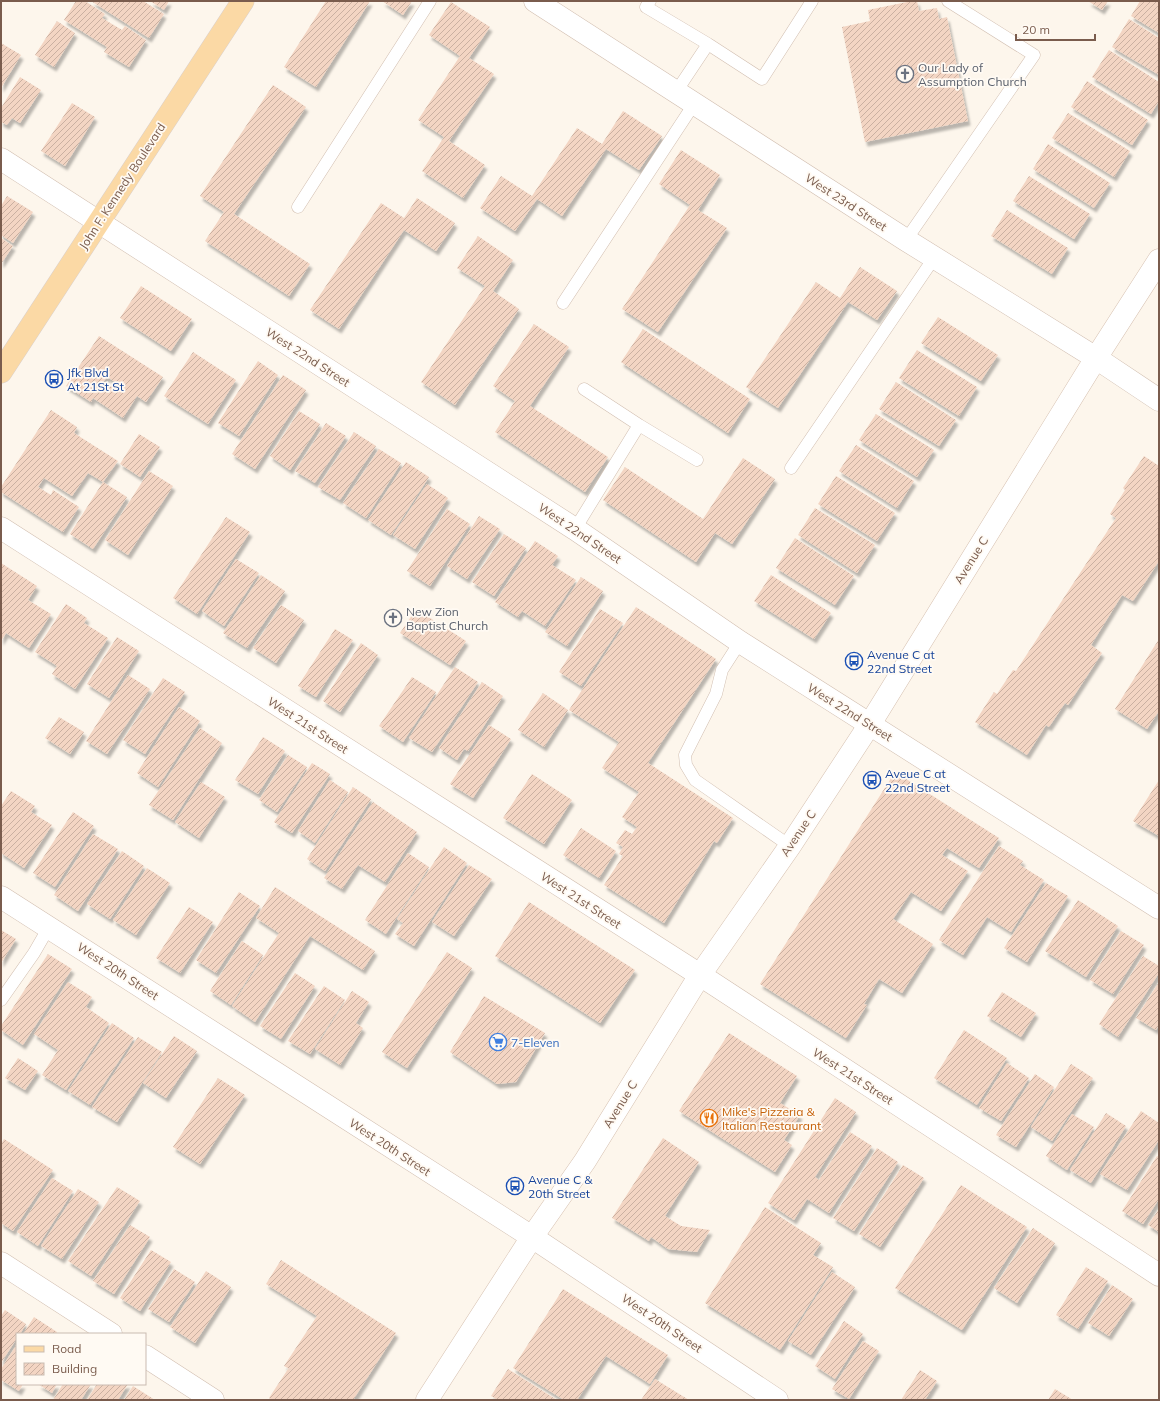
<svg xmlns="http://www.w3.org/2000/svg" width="1160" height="1401" viewBox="0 0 1160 1401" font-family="Mulish,sans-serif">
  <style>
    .building { fill: url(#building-hatch); fill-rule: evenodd; filter: url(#shadow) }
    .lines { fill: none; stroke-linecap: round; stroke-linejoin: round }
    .service-casing { stroke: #d1beb0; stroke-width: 13 }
    .minor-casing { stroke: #d1beb0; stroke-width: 23 }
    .secondary-casing { stroke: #d6c0b0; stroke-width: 23 }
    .primary-casing { stroke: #dad1cd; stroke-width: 23 }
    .service { stroke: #fff; stroke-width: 12 }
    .minor { stroke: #fff; stroke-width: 22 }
    .secondary { stroke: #fff; stroke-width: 22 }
    .primary { stroke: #fbd9a5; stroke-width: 22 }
    .labels { text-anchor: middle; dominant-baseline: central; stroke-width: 3.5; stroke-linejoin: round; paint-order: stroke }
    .worship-label { font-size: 12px; fill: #5b616d; stroke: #fffaf3; text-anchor: start }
    .street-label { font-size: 12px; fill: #7a5c4d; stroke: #fffaf3 }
    .transit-label { font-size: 12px; fill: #164399; stroke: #fffaf3; text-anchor: start }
    .shop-label { font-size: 12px; fill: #366cbe; stroke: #fffaf3; text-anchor: start }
    .food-label { font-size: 12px; fill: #c56008; stroke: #fffaf3; text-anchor: start }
  </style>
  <defs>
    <pattern id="building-hatch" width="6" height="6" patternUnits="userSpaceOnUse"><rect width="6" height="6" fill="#f3d5c3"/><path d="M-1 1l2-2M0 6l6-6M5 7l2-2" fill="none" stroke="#cab0a1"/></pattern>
    <filter id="shadow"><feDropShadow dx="2.5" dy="4.5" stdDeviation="1" flood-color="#0004"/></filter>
  </defs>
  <rect width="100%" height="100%" fill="#fdf6ec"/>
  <path class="building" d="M76,1H85L105,14L102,18L122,30L125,26L146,40L129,67L104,52L107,47L64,20Z
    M91,1H143L164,14L149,38Z
    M150,1H169L164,10Z
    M326,1H370L316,87L284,67Z
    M382,1H412L403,15Z
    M912,1H917L919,11L937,8L939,19L947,17L968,121L865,142L842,27L870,21L868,10Z
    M1088,1H1108L1102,10Z
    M1140,1H1159V33L1131,16Z
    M451,2L490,27L469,58L494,74L449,141L485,165L463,198L422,171L444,137L418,120L460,56L429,35Z
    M1129,19L1159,38V75L1112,47Z
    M57,21L75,33L54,67L35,55Z
    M1,43L21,55L1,88Z
    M1109,50L1159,82V101L1151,114L1092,77Z
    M20,77L41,90L20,123L12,118L7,125L1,122V108Z
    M1087,81L1148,120L1132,145L1071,107Z
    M273,85L306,107L234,214L310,264L289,296L205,241L224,212L200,196Z
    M72,103L95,117L65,166L41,151Z
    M623,111L662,136L639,170L606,149L562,216L537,199L515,231L480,208L501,176L532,196L577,128L602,144Z
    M1068,113L1130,151L1114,177L1052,138Z
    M1048,144L1110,183L1094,208L1033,169Z
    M681,150L720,175L698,210L727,228L658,332L622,309L690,205L659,184Z
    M1029,176L1090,214L1074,239L1013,201Z
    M7,196L33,212L13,243L1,235V206Z
    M417,198L455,223L436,251L404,230L339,329L310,310L381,203L404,218Z
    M1007,210L1068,248L1052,274L991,236Z
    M478,236L513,260L493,291L519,309L455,405L421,382L485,286L457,268Z
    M1,238L13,246L1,264Z
    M860,267L897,291L877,320L848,302L778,408L746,387L816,282L840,298Z
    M141,286L192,319L171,351L120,318Z
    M938,317L998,355L981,381L921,343Z
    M534,324L569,347L530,406L608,457L585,492L495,432L515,401L493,386Z
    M643,329L750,399L728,433L621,362Z
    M99,336L163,377L146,402L137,396L123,418L93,398L91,402L66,386ZM107,377L117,383L114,388L103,382Z
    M917,350L977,387L959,416L899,378Z
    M193,352L236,380L208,424L164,396Z
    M258,361L278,375L239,436L218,423Z
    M283,375L306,390L255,469L232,454Z
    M896,382L956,420L939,446L879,409Z
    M51,410L77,427L74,433L118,461L103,482L88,473L72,496L44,478L38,487L51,495L53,490L79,507L63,532L1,492V487Z
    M299,411L320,424L290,470L270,456Z
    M876,414L934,450L917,477L859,440Z
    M326,423L346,436L315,483L295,471Z
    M354,432L376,446L340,500L318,487Z
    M139,434L160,447L140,477L120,464Z
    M856,445L914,481L897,508L839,471Z
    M379,449L401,463L366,518L343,503Z
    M1144,456L1159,466V561L1133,601L1122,595L1091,645L1102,653L1068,705L1065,703L1049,727L1046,725L1027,755L975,722L994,692L997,694L1013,670L1016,671L1116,518L1110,514L1125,490L1123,488Z
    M743,458L775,479L732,544L715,533L696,562L603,500L625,467L703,519Z
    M406,462L429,477L391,535L368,520Z
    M149,471L173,486L128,555L105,540Z
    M836,476L895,513L877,541L818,504Z
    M103,482L127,497L93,549L70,534Z
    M427,484L448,498L415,549L393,535Z
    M815,508L875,545L857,573L798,535Z
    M447,509L470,524L430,586L407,571Z
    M479,516L500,529L467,579L447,566Z
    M226,517L250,532L197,614L173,598Z
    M504,534L526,548L494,596L472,582Z
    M795,538L854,576L835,605L776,568Z
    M535,541L558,556L552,565L576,580L545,626L522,611L518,617L495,602Z
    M236,559L259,573L224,626L202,611Z
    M1,563L37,586L28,600L51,614L29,648L6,633L1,641Z
    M261,575L285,591L247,648L223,633Z
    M771,575L831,613L814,639L754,601Z
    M581,577L603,591L567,646L545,632Z
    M66,604L87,618L84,623L108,638L75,689L52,674L57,666L35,652Z
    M281,605L304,620L276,663L253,648Z
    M636,607L716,659L648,763L733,818L717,843L714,841L664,923L604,885L623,856L619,854L623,847L616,843L625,830L632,834L637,827L622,817L639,792L602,768L619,742L569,710Z
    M416,609L466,641L450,665L400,633Z
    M600,609L623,623L581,686L559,672Z
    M335,629L353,640L316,697L298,686Z
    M117,637L139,651L109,698L87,684Z
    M1159,639V711L1147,729L1115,709Z
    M361,643L378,655L340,712L323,701Z
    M455,667L478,682L432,752L409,738Z
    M128,675L150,689L107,754L86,741Z
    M412,677L436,692L403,742L379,726Z
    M163,678L185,692L145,754L123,740Z
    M482,682L503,696L468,751L464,749L457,760L439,748Z
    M543,693L568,710L544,747L518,730Z
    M179,707L200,721L158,787L137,773Z
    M59,717L84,732L70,754L45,738Z
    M489,725L511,739L473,798L450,784Z
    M200,728L222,743L173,820L149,805Z
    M263,737L285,751L258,794L235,780Z
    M288,755L307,767L277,812L259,800Z
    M312,763L330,774L292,833L274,822Z
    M895,772L999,838L979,868L947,848L942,855L968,871L941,911L911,892L893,919L933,944L902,993L879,979L864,1004L867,1005L846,1038L760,984Z
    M532,774L572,800L544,844L503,818Z
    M330,780L348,792L315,843L298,831Z
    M1159,780V836L1133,821Z
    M201,782L225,797L199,838L175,822Z
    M353,787L371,799L325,871L307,859Z
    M11,791L35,806L31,812L52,825L24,868L1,853V806Z
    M373,802L417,832L385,882L358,865L342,889L324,878Z
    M73,812L94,826L55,887L33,873Z
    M581,828L616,851L599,878L563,855Z
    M93,834L118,849L78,911L54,895Z
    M999,846L1023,861L1020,865L1044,880L1011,932L987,917L963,955L939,940Z
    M444,847L467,863L414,946L395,934L403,923L397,919Z
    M122,851L144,866L110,919L87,904Z
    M408,853L429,867L386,934L365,920Z
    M469,865L492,879L454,936L432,922Z
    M147,868L170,883L136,935L113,920Z
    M1046,883L1068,896L1027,962L1004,948Z
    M275,887L375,951L363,970L310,936L255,1022L232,1006L279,933L256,918Z
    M239,892L260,906L216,973L196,960Z
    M1078,900L1118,926L1086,977L1045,951Z
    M529,902L635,970L600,1023L495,956Z
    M189,907L213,922L180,973L156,958Z
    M1,930L16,939L1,963Z
    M1121,931L1144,945L1113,994L1090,980Z
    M242,941L263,955L231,1005L210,991Z
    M447,952L472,968L407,1068L382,1052Z
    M48,954L72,969L23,1045L1,1030V1026Z
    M1143,956L1159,966V973L1118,1037L1099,1024Z
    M295,973L315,986L281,1039L260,1026Z
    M68,982L92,997L86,1007L109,1023L66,1090L42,1075L58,1050L34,1034Z
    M1159,982V1025L1156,1030L1136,1018Z
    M324,986L345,1000L310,1054L288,1041Z
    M352,991L369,1002L356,1023L363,1028L340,1065L315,1049Z
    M1002,992L1036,1013L1021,1037L987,1016Z
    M484,996L545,1033L516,1082L497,1084L450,1052Z
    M112,1023L134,1038L90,1105L68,1091Z
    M964,1030L1007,1058L977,1105L934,1078Z
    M729,1033L797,1076L780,1103L800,1115L784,1140L792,1145L775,1172L679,1111Z
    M174,1036L197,1051L166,1098L143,1083Z
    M138,1037L162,1052L117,1122L92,1107Z
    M18,1058L38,1071L25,1090L5,1078Z
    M1007,1063L1029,1078L1001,1121L979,1108Z
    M1071,1064L1093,1078L1052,1141L1031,1127Z
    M1035,1074L1054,1087L1016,1147L996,1135Z
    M218,1078L245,1095L200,1164L173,1147Z
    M835,1098L856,1112L815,1177L819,1180L850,1132L872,1146L829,1213L807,1199L794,1220L768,1203Z
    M1141,1111L1159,1123V1140L1127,1190L1100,1174Z
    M1106,1113L1126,1126L1091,1183L1070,1170Z
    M1072,1114L1094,1127L1067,1170L1046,1156Z
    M663,1138L699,1162L665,1216L681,1226L710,1230L697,1252L668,1249L651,1237L649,1241L612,1218Z
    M4,1139L53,1170L13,1231L1,1223V1144Z
    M877,1148L898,1162L854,1231L833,1218Z
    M1157,1156L1159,1157V1199L1143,1224L1122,1211Z
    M903,1165L924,1178L880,1247L859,1234Z
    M52,1178L73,1191L38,1246L17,1232Z
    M961,1185L1027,1227L962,1330L895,1288Z
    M117,1187L140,1201L91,1276L68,1261Z
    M78,1189L99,1202L62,1259L41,1246Z
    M765,1207L821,1243L813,1255L833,1267L780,1350L705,1303Z
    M1159,1209V1232L1148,1225Z
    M130,1225L150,1237L114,1294L93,1281Z
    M1033,1228L1055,1243L1017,1303L994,1288Z
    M151,1250L171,1262L140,1311L120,1298Z
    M281,1260L396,1333L353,1400H272L269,1398L288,1369L293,1371L284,1366L317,1316L266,1284Z
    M1086,1267L1108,1281L1078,1329L1056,1315Z
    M174,1269L195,1282L169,1322L148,1309Z
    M206,1271L231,1287L195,1343L170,1327Z
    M832,1272L855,1287L811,1355L788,1341Z
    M1112,1285L1133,1299L1109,1336L1088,1323Z
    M563,1289L668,1355L650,1384L606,1356L577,1400H564L513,1368Z
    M5,1310L26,1324L20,1334H17V1338L1,1363V1316Z
    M34,1317L57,1332L56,1334H23Z
    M844,1321L863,1334L835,1379L815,1366Z
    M863,1341L879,1351L849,1399L832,1389Z
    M17,1344V1384H23L19,1391L1,1380V1369Z
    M508,1369L557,1400H498L491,1396Z
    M920,1370L937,1381L925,1400H901Z
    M655,1379L689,1400H641Z
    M38,1384H57L52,1393Z
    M63,1384H91L81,1400H53Z
    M97,1384H128L118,1400H87Z
    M133,1386L155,1400H124Z
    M1055,1389L1073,1400H1048Z"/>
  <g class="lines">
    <defs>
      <path id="service" d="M650,1L646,7L708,44L676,92
        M708,44L762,79L812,1
        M298,207L430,1
        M906,240L1034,55L948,1
        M563,303L694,104
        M639,425L697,460
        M791,468L934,258
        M575,529L639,425L584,389
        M740,642L722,670L716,694L685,755L686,765L695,780L790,846
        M1,1000L34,953L49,927"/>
      <path id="minor" d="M535,1L906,240L1096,358L1159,400
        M1,159L575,529L740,642L1159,908
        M1,528L700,975L1159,1275
        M1,897L532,1237L777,1400
        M1,1263L111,1334
        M145,1356L213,1400"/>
      <path id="secondary" d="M427,1400L532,1237L585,1161L700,975L790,846L870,724L1096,358L1159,260"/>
      <path id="primary" d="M1,372L243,1"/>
    </defs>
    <use href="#service" class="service-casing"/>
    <use href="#minor" class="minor-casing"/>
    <use href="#secondary" class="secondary-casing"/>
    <use href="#primary" class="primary-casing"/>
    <use href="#service" class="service"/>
    <use href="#minor" class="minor"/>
    <use href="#secondary" class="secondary"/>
    <use href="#primary" class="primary"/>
  </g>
  <defs>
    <symbol id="church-ring" viewBox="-11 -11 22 22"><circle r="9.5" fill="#fffaf3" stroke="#6b7280" stroke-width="1.5"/><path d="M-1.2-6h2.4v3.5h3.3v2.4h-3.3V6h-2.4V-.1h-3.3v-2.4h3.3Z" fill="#6b7280"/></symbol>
    <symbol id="bus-ring" viewBox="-11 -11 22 22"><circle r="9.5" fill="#fffaf3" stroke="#1a4fb4" stroke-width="1.5"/><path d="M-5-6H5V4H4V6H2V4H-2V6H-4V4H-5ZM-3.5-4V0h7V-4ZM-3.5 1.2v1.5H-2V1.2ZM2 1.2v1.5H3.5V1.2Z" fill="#1a4fb4"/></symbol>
    <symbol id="supermarket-ring" viewBox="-11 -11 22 22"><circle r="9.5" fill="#fffaf3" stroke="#3f7fe0" stroke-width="1.5"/><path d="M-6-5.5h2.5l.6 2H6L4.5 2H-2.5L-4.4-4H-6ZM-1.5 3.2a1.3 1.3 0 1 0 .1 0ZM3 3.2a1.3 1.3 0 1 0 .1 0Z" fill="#3f7fe0"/></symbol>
    <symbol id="restaurant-ring" viewBox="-11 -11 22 22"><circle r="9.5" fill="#fffaf3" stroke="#e8710a" stroke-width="1.5"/><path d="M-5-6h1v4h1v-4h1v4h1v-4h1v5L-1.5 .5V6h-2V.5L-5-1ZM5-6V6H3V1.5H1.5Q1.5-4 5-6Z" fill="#e8710a"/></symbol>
  </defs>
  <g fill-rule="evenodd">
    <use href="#church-ring" x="895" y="64" width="20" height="20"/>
    <use href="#bus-ring" x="44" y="369" width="20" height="20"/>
    <use href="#church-ring" x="383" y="608" width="20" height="20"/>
    <use href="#bus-ring" x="844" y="651" width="20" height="20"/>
    <use href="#bus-ring" x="862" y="770" width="20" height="20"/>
    <use href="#supermarket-ring" x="488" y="1032" width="20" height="20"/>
    <use href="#restaurant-ring" x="699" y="1108" width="20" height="20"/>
    <use href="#bus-ring" x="505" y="1176" width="20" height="20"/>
  </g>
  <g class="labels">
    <g class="worship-label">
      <text x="918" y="67">Our Lady of<tspan x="918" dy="14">Assumption Church</tspan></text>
      <text x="406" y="611">New Zion<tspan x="406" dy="14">Baptist Church</tspan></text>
    </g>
    <g class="street-label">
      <text transform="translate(122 186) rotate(-57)">John F. Kennedy Boulevard</text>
      <text transform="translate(846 202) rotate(33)">West 23rd Street</text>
      <text transform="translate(308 357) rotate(33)">West 22nd Street</text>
      <text transform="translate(580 533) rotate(34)">West 22nd Street</text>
      <text transform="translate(971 560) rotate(-58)">Avenue C</text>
      <text transform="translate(850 712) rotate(32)">West 22nd Street</text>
      <text transform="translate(308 725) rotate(33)">West 21st Street</text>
      <text transform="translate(798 833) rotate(-56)">Avenue C</text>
      <text transform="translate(581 900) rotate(33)">West 21st Street</text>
      <text transform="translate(118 971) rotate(33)">West 20th Street</text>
      <text transform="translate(853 1076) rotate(33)">West 21st Street</text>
      <text transform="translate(620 1104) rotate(-58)">Avenue C</text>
      <text transform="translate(390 1147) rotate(33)">West 20th Street</text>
      <text transform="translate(662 1323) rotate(34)">West 20th Street</text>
    </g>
    <g class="transit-label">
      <text x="67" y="372">Jfk Blvd<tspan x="67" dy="14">At 21St St</tspan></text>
      <text x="867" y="654">Avenue C at<tspan x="867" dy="14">22nd Street</tspan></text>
      <text x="885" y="773">Aveue C at<tspan x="885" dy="14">22nd Street</tspan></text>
      <text x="528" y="1179">Avenue C &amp;<tspan x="528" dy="14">20th Street</tspan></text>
    </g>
    <g class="shop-label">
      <text x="511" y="1042">7-Eleven</text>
    </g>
    <g class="food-label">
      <text x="722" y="1111">Mike's Pizzeria &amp;<tspan x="722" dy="14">Italian Restaurant</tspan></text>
    </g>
  </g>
  <rect width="1160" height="1401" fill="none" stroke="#7a5c4d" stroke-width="4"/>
  <rect x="16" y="1333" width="130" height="52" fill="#fffaf3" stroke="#cabbb1"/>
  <rect x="24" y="1346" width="20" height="6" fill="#fbd9a5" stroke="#cabbb1"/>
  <text x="52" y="1353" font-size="12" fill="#7a5c4d">Road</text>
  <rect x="24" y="1363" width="20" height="12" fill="url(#building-hatch)" stroke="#cabbb1"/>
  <text x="52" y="1373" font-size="12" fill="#7a5c4d">Building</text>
  <path d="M1016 34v6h79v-6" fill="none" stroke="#7a5c4d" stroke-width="2"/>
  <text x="1022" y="34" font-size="12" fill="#7a5c4d" stroke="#fffaf3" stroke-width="3" paint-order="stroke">20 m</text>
</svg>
